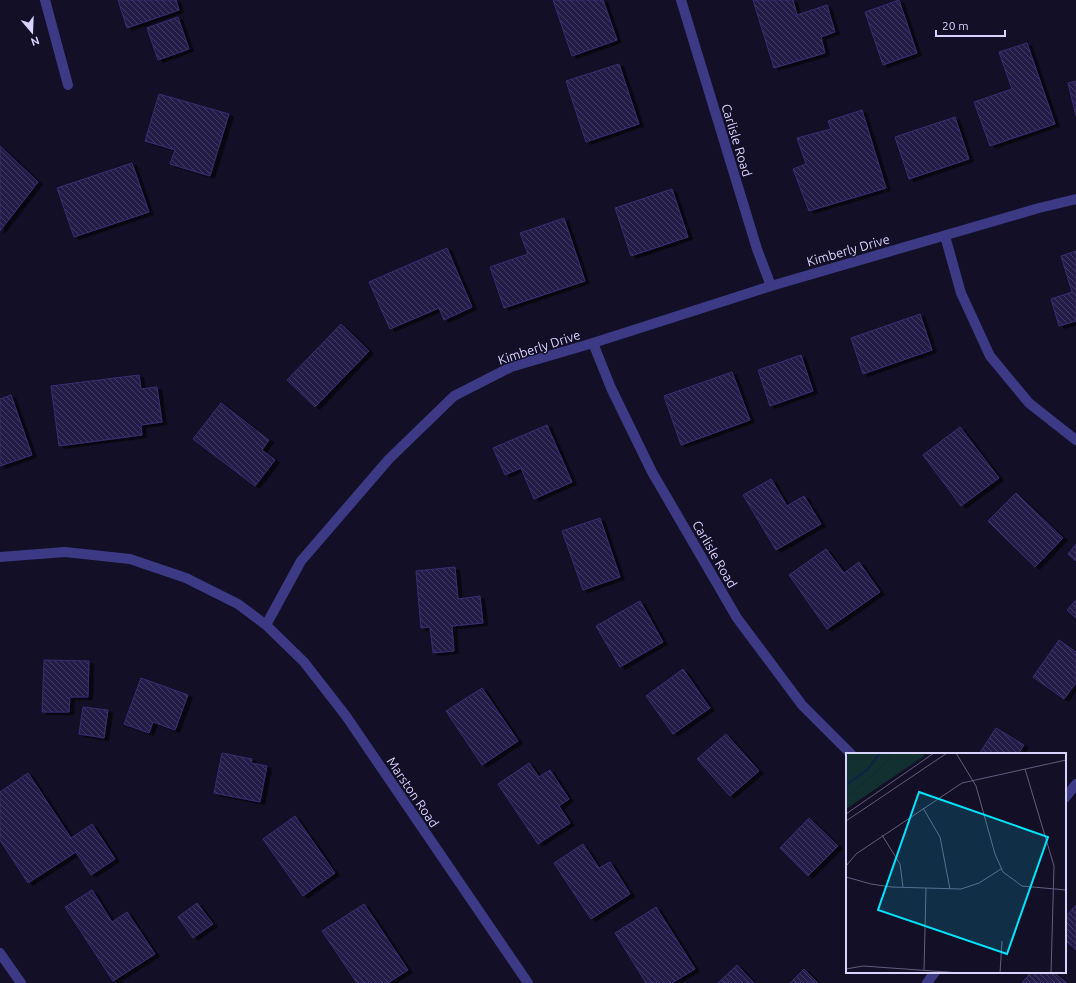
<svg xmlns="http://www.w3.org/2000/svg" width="1076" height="983" viewBox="0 0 1076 983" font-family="Ubuntu,sans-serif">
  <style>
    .building { fill: url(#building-back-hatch); stroke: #3b2d73; filter: url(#shadow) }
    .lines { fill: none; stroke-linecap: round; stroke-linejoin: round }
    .minor { stroke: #3d3a85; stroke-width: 10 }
    .labels { text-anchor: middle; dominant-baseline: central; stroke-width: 3; stroke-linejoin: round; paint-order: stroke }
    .street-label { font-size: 13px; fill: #d9d4ff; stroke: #130f26 }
    .inset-river { fill: none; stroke: #0c2248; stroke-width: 2 }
    .inset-road { fill: none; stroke: #625e7d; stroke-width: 1 }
    .view { fill: #00e5ff; fill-opacity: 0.15; stroke: #00e5ff; stroke-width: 2 }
    .inset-edge { fill: none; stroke: #d9d4ff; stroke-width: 2 }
  </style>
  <defs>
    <pattern id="building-back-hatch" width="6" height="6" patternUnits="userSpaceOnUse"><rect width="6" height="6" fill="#241b47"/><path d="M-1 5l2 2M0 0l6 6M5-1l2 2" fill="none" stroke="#433b63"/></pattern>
    <filter id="shadow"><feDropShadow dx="4.5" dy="2.5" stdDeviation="0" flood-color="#0009"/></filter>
  </defs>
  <rect width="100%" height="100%" fill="#130f26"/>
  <path class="building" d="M118,0H176L179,10L127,28Z
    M553,0H603L617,40L572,56Z
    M753,0H793L797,15L827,5L835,32L821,37L825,53L774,68Z
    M899,0L917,53L883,65L865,12Z
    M178,17L189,49L158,60L147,28Z
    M1027,43L1055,124L990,146L974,102L1012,89L999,52Z
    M619,64L639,124L586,142L566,81Z
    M1076,81V116L1068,83Z
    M159,94L229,114L210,176L170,164L175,150L145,141Z
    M862,110L886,188L809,211L793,169L806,164L797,138L831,129L828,121Z
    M955,117L969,159L909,179L895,137Z
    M0,146L38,182L0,231Z
    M132,163L149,212L74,237L57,188Z
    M672,189L688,237L631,256L615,208Z
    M564,218L585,281L504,308L490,267L528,254L520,233Z
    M447,248L472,307L444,320L439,308L390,329L369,282Z
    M1076,251V321L1059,326L1051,299L1072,292L1061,256Z
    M920,314L932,350L863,374L851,338Z
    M341,324L369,351L315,407L287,380Z
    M801,355L813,391L770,406L758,370Z
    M732,372L750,420L681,445L664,396Z
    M139,375L141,389L157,387L162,422L141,425L142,435L59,446L51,386Z
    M11,395L32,455L0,466V399Z
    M221,403L269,440L262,450L275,460L255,486L193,439Z
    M547,425L572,482L534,499L521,468L505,475L493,448Z
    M960,427L999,478L961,506L923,455Z
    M771,479L787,506L804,496L821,524L776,550L743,495Z
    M1016,493L1063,538L1035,567L988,521Z
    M600,518L620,577L583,590L562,531Z
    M1076,544V561L1068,554Z
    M826,549L844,573L859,562L880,592L827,629L789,575Z
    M455,567L458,599L480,596L483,623L452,626L454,651L433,653L430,627L421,628L416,571Z
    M1076,600V618L1067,610Z
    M640,601L663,642L620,667L596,626Z
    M1059,640L1076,652V683L1064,699L1033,677Z
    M44,660L89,661L88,697H70L69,712H42Z
    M683,669L710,708L673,734L646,696Z
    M141,678L188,695L175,730L153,722L149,733L124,724Z
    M482,688L518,741L482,765L446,711Z
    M83,707L108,710L104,738L79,734Z
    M996,728L1024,745L1018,754H979Z
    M726,734L759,771L730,796L697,759Z
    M222,753L252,759L251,763L267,766L260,802L214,793Z
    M529,763L539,777L550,770L569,799L559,806L570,823L538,844L498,784Z
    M28,773L71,838L92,824L115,859L91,875L76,852L28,883L0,840V792Z
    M295,816L335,873L303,896L263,839Z
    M809,818L838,846L808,876L780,848Z
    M583,844L599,868L610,862L630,894L591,919L554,863Z
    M92,890L112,922L127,912L155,954L113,981L65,907Z
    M197,903L213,924L193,938L178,917Z
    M364,904L408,970L388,983H357L322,931Z
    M1076,905V950L1065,940V917Z
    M656,907L695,969L672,983H646L615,933Z
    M737,965L754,983H718Z
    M804,969L818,983H790Z
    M1031,972H1053L1067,983H1022Z"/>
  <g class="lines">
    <path class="minor" d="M45,0L68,85
      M681,0L757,249L771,286
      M945,236L961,293L990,356L1029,403L1076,440
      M593,343L611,388L652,472L737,618L802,705L851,754
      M0,557L65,552L130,559L186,578L238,604L266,625L304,662L346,716L528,983
      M266,625L301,561L389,459L454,396L511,367L593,343L771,286L1039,208L1076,199
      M1065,798L1076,784
      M0,953L21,983
      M927,983L935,972"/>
  </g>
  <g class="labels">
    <g class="street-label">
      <text transform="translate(737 140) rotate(73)">Carlisle Road</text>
      <text transform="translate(848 250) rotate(-16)">Kimberly Drive</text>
      <text transform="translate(539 347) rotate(-18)">Kimberly Drive</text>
      <text transform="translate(715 554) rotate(60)">Carlisle Road</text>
      <text transform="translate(413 792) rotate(56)">Marston Road</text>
    </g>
  </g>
  <g transform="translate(846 753)">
    <rect width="220" height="220" fill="#130f26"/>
    <path d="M47,0H76L78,3L0,56V44L33,17Z" fill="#12302f"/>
    <path d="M3,0H47L33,17L0,44V3Z" fill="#12302f"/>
    <path class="inset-river" d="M0,32L21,17L34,0"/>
    <path class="inset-road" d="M110,0L130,33L149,101L157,119L176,133L220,137M179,16L208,113L205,220M77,55L94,84L104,136M0,61L88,0M0,68L101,0M36,82L54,111L57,134M0,113L10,101L116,30L220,7M0,124L25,131L45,134L115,136L133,130L155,116M0,216L17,213L115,220M78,217L80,135M154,220L156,188"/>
    <path class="view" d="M73,39L202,84L161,201L32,157Z"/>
    <rect width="220" height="220" class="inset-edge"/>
  </g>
  <g transform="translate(32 32) rotate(161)" stroke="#130f26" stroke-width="3" paint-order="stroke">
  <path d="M0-3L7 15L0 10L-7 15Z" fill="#d9d4ff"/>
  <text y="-6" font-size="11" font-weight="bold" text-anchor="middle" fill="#d9d4ff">N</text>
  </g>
  <path d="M936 30v6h69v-6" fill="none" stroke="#d9d4ff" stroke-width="2"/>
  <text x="942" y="30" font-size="12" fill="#d9d4ff" stroke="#130f26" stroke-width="3" paint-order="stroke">20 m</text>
</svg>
